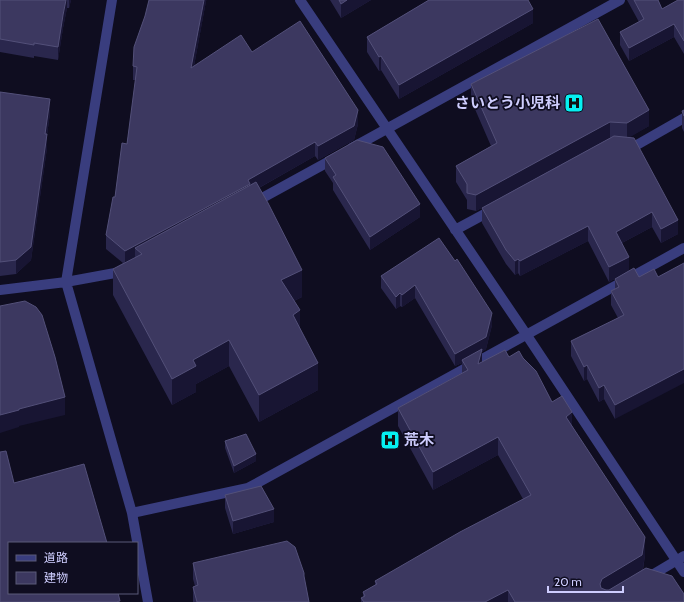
<svg xmlns="http://www.w3.org/2000/svg" width="684" height="602" viewBox="0 0 684 602" font-family="Cabin,'Noto Sans JP',sans-serif">
  <style>
    .lines { fill: none; stroke-linecap: round; stroke-linejoin: round }
    .minor { stroke: #393d7e; stroke-width: 10 }
    .wall { fill: #2a274d }
    .shaded-wall { fill: #181533 }
    .building { fill: #3c3860; stroke: #535079 }
    .labels { text-anchor: middle; dominant-baseline: central; stroke-width: 3.5; stroke-linejoin: round; paint-order: stroke }
    .poi-label { font-size: 15px; font-weight: bold; fill: #cecdfe; stroke: #0f0d20; text-anchor: end }
  </style>
  <rect width="100%" height="100%" fill="#0f0d20"/>
  <g class="lines">
    <path class="minor" d="M112,0L66,282L132,513L148,602
      M300,0L526,334L684,572
      M626,145L635,146L684,118
      M352,148L620,0
      M253,203L337,157
      M455,230L494,209
      M0,290L66,282L126,271
      M132,513L248,488L684,248
      M647,578L684,556"/>
  </g>
  <path class="wall" d="M0,0H71L69,8H67L63,28L58,60L34,56V58L0,52Z
    M330,0H371L341,18Z
    M429,0H528L533,23L399,99L381,70L379,71L367,52V37Z
    M627,0H658L662,9L684,0V54L674,37L629,61L620,45V32L639,22Z
    M206,1L194,66L252,52L358,124L354,140L318,160L315,156L259,188L302,297L294,301L300,330L318,390L259,422L229,366L196,384V392L172,405L113,295V269L123,263L106,249V235L127,144L136,80H133V66L145,16Z
    M471,84L649,126L629,137L678,234L661,243L652,227L622,243L629,271L609,282L588,241L520,276L518,273L515,275L506,264L482,223V208L610,138L476,211L467,209V200L456,182V166L491,146L471,100Z
    M0,92L50,113L47,135V148L31,260L16,274L0,276Z
    M684,110V132L682,128V111Z
    M325,158L420,217L370,250L333,190V183L325,171Z
    M439,238L492,325L486,349L482,352V362L509,357L523,358L552,402L572,426L645,555L643,570L684,602H361V598L363,597V592L375,585V581L523,499L498,455L433,490L398,426V408L462,373V363L455,366L415,298L402,307L400,306L396,309L381,288V276Z
    M634,268L615,419L604,399L599,402L587,379L584,381L571,356V341L618,318L611,305V291L615,289V279Z
    M225,441L256,461L234,473L225,448Z
    M225,495L274,522L233,534L225,508Z
    M193,563L304,578L309,602H193V587L195,586L193,579Z"/>
  <path class="shaded-wall" d="M66,0H67V8L63,28L58,60V47L63,15Z
    M69,0H71L69,8Z
    M204,0H207L206,1L191,82V68Z
    M347,0H371L341,18V4Z
    M533,9V23L399,99V85Z
    M674,24V37L629,61V48Z
    M381,56V70L379,71V57Z
    M50,99V113L47,135V148L31,260L16,274V260L45,134Z
    M358,110V124L354,140L318,160V146Z
    M649,110V126L627,139V123Z
    M610,122V138L476,211V195Z
    M315,142V156L142,254L135,248V259L125,265V251L248,180Z
    M420,204V217L370,250V237Z
    M652,212V227L616,246V232Z
    M678,220V234L661,243V229Z
    M588,226V241L520,276V261Z
    M629,257V271L609,282V267Z
    M518,259V273L515,275V261Z
    M302,270V297L281,307V280Z
    M415,285V298L402,307V295Z
    M400,293V306L396,309V297Z
    M300,310V337L293,315Z
    M492,313V325L486,349L482,352V367L462,360V363L455,366V354Z
    M229,340V366L196,384V392L172,405V379L193,360Z
    M318,363V390L259,422V395Z
    M587,365V379L584,381V367Z
    M684,369V383L615,419V405Z
    M604,385V399L599,402V388Z
    M65,397V415L19,426V427L0,433V415L19,409Z
    M572,412V430L566,417Z
    M498,437V455L433,490V472Z
    M256,454V461L234,473V466Z
    M274,509V522L233,534V521Z
    M645,537V555L642,573L602,597L600,584L602,579Z
    M508,590V602H485Z"/>
  <path class="building" d="M0,0H66L63,15L58,47L34,43V45L0,39Z
    M149,0H204L191,68L241,35L252,52L300,21L358,110L354,126L318,146L315,142L248,180L250,184L125,251L106,235L113,197H115L122,143L127,144L137,67L133,66L134,47L145,16Z
    M339,0H347L341,4Z
    M429,0H528L533,9L399,85L381,56L379,57L367,37Z
    M634,0H658L662,9L678,0H684V41L674,24L629,48L620,32L644,19Z
    M598,19L649,110L627,123L610,122L476,195L467,193V184L456,166L497,143L471,84Z
    M0,92L50,99L45,134H47L31,247L16,260L0,262Z
    M684,110V116L682,111Z
    M614,136L634,138L678,220L661,229L652,212L616,232L629,257L609,267L588,226L520,261L518,259L515,261L506,250L482,208Z
    M357,140L383,147L420,204L370,237L333,177L336,175L325,158Z
    M256,182L268,203L302,270L281,280L300,310L293,315L318,363L259,395L229,340L193,360L196,366L172,379L113,269L142,254L135,248Z
    M439,238L455,261L457,259L492,313L486,337L455,354L415,285L402,295L400,293L396,297L381,276Z
    M684,263V369L615,405L604,385L599,388L587,365L584,367L571,341L624,315L611,291L619,287L615,279L634,268L639,277L654,269L658,277Z
    M25,301L36,307L42,315L55,357L65,397L19,409V410L0,415V306Z
    M482,349L478,364L505,350L509,357L519,351L523,358L536,371L552,402L562,396L572,412L566,417L645,537L642,555L602,579L600,584L601,588L606,590H609L646,568L672,576L684,594V602H515L508,590L485,602H364L361,598L365,596L363,592L377,584L375,581L460,532L531,495L498,437L433,472L398,408L468,370L462,360Z
    M246,434L256,454L234,466L225,441Z
    M6,451L14,483L84,464L107,543H9V593H118L120,601L116,602H0V452Z
    M261,486L274,509L233,521L225,495Z
    M287,541L295,547L304,573V576L309,602H197L193,587L198,585L193,563Z"/>
  <defs>
    <symbol id="hospital-square" viewBox="-11 -11 22 22"><rect x="-9" y="-9" width="18" height="18" rx="4" fill="#06f0f1" stroke="#0f0d20"/><path d="M-5-5h3v3.5h4V-5h3V5h-3V1.5h-4V5h-3Z" fill="#111"/></symbol>
  </defs>
  <g fill-rule="evenodd">
    <use href="#hospital-square" x="563" y="92" width="22" height="22"/>
    <use href="#hospital-square" x="379" y="429" width="22" height="22"/>
  </g>
  <g class="labels">
    <g class="poi-label">
      <text x="560" y="103">さいとう小児科</text>
      <text x="404" y="440" text-anchor="start">荒木</text>
    </g>
  </g>
  <rect x="8" y="542" width="130" height="52" fill="#0f0d20" stroke="#5b5a79"/>
  <rect x="16" y="555" width="20" height="6" fill="#393d7e" stroke="#5b5a79"/>
  <text x="44" y="562" font-size="12" fill="#cecdfe">道路</text>
  <rect x="16" y="572" width="20" height="12" fill="#3c3860" stroke="#5b5a79"/>
  <text x="44" y="582" font-size="12" fill="#cecdfe">建物</text>
  <path d="M548 586v6h75v-6" fill="none" stroke="#cecdfe" stroke-width="2"/>
  <text x="554" y="586" font-size="12" fill="#cecdfe" stroke="#0f0d20" stroke-width="3" paint-order="stroke">20 m</text>
</svg>
